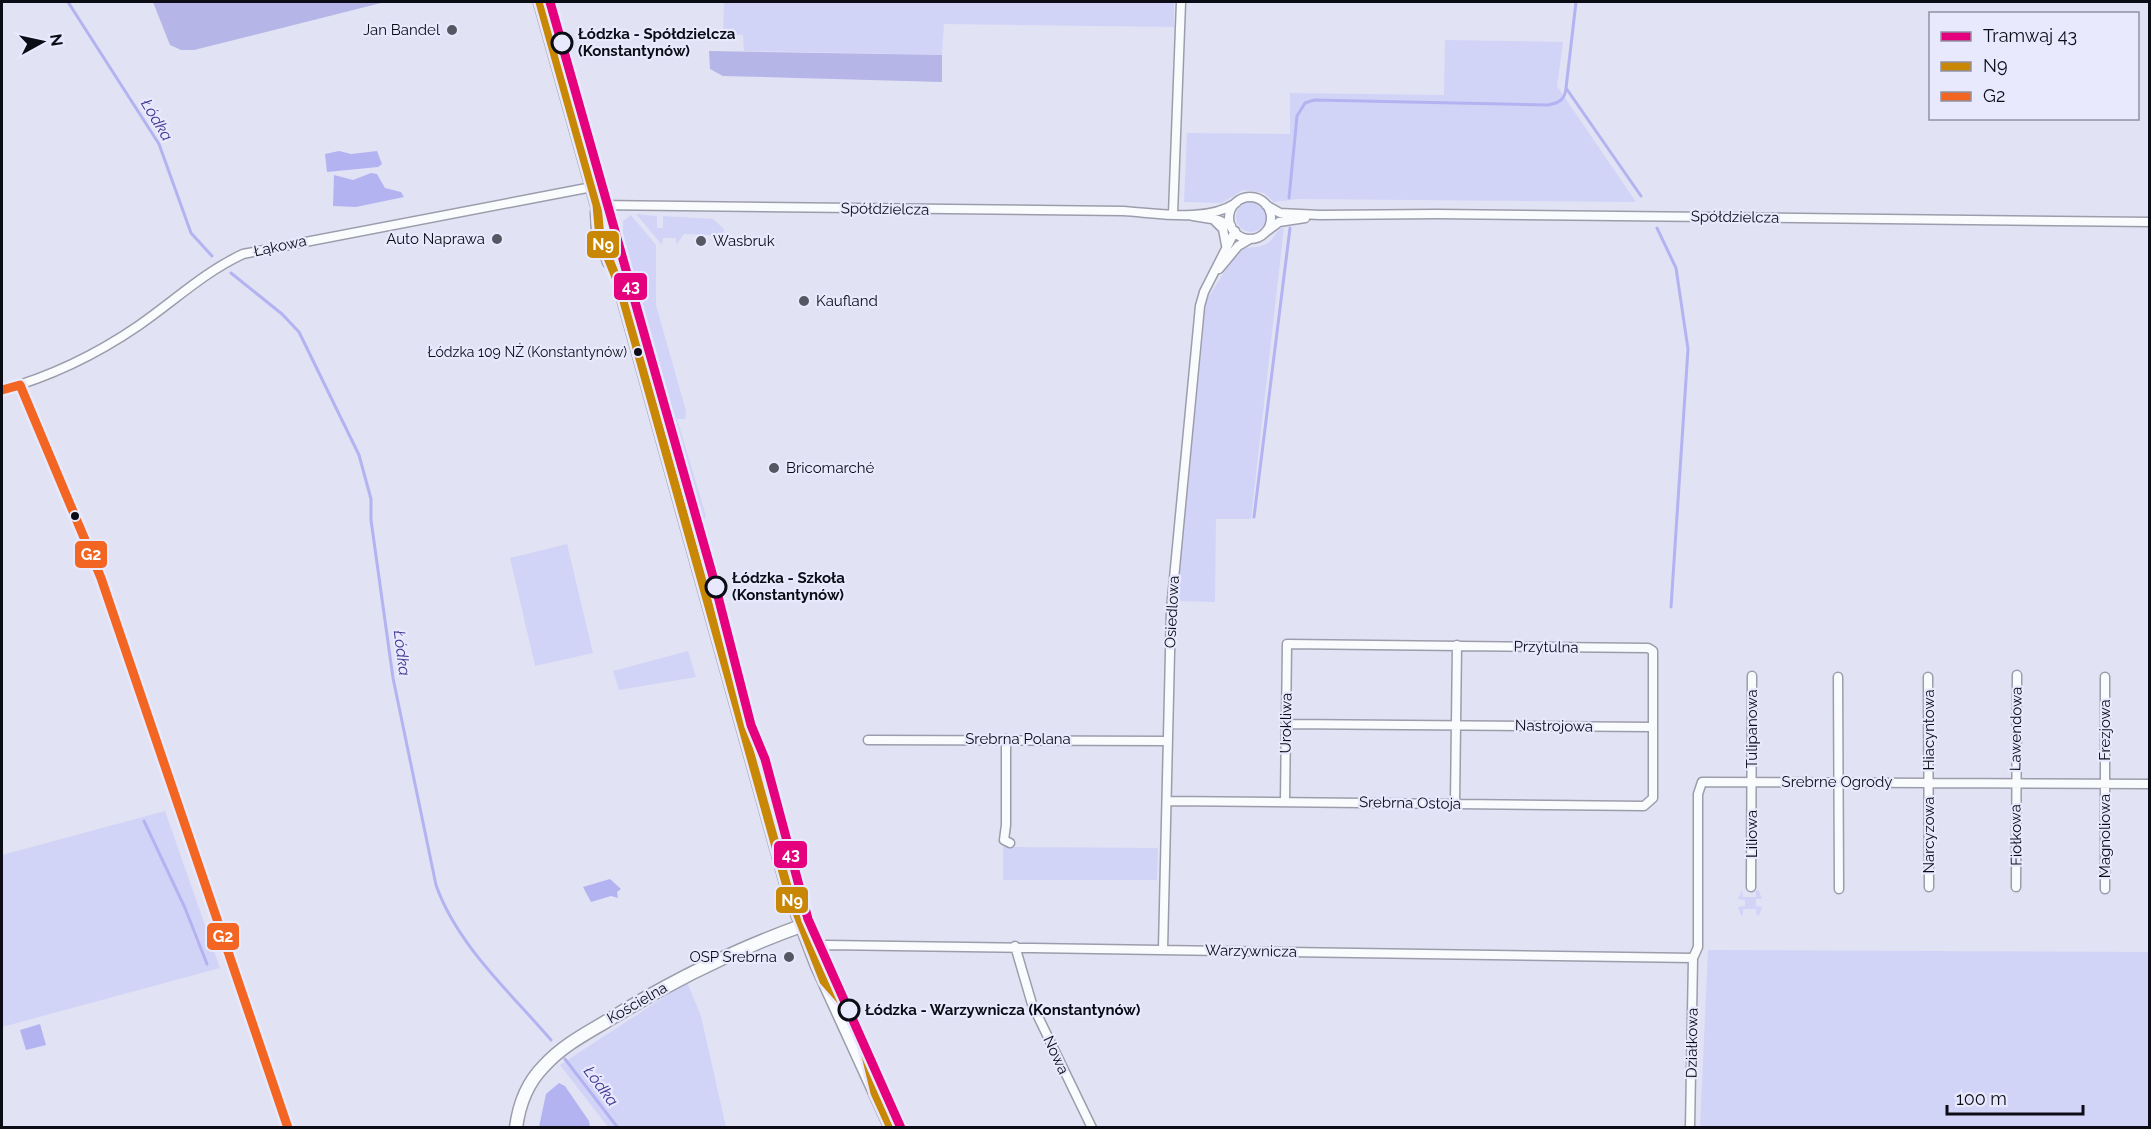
<svg xmlns="http://www.w3.org/2000/svg" width="2151" height="1129" viewBox="0 0 2151 1129" font-family="Raleway,sans-serif">
  <style>
    .green { fill: #d2d4f7 }
    .forest { fill: #b5b5e8 }
    .water { fill: #b4b3f1 }
    .lines { fill: none; stroke-linecap: round; stroke-linejoin: round }
    .stream { stroke: #b4b3f1; stroke-width: 3 }
    .street-casing { stroke: #9c9dab; stroke-width: 11 }
    .secondary-casing { stroke: #9c9dab; stroke-width: 15 }
    .street { stroke: #fafbfd; stroke-width: 8 }
    .secondary { stroke: #fafbfd; stroke-width: 12 }
    .bus-1-casing { stroke: #e8e9fd; stroke-width: 14 }
    .bus-2-casing { stroke: #e8e9fd; stroke-width: 14 }
    .bus-1 { stroke: #c88704; stroke-width: 9 }
    .bus-2 { stroke: #f26522; stroke-width: 9 }
    .tram-1-casing { stroke: #e8e9fd; stroke-width: 14 }
    .tram-1 { stroke: #e5007d; stroke-width: 9 }
    .poi-dot { fill: #575764; stroke: #e8e9fd; stroke-width: 2 }
    .stop-dot { fill: #e8e9fd; stroke: #0c0c16; stroke-width: 3 }
    .bus-dot { fill: #0c0c16; stroke: #e8e9fd; stroke-width: 2 }
    .labels { text-anchor: middle; dominant-baseline: central; stroke-width: 4.5; stroke-linejoin: round; paint-order: stroke }
    .bus-label { font-size: 14px; fill: #0c0c16; stroke: #e8e9fd; text-anchor: end }
    .poi-label { font-size: 15px; fill: #0c0c16; stroke: #e8e9fd; text-anchor: end }
    .stop-label { font-size: 15px; font-weight: bold; fill: #0c0c16; stroke: #e8e9fd; text-anchor: start }
    .street-label { font-size: 15px; fill: #0c0c16; stroke: #e8e9fd }
    .water-label { font-size: 16px; font-style: italic; fill: #413592; stroke: #e8e9fd }
    .line-badge { stroke: #e8e9fd; stroke-width: 2 }
    .badge-label { font-size: 16px; text-anchor: middle; font-weight: bold; fill: #fff }
  </style>
  <rect width="100%" height="100%" fill="#e1e2f4"/>
  <path class="green" d="M724,2H1174V27L944,24L942,55L744,51L743,35L723,34Z
    M1445,40L1563,42L1557,86L1636,202L1298,199L1274,202L1264,193L1243,190L1222,203L1184,202L1187,133L1290,134V93L1444,95Z
    M1236 217a15 15 0 1 1 30 0a15 15 0 1 1-30 0Z
    M636,214L657,216V228H663V216L713,219L724,229V245H721V238H713L711,235L684,234L676,245V238H663L662,245Z
    M631,215L656,245V305L686,411L685,419H677L706,516L704,518L718,572L714,573L664,402L669,400L667,394L662,396L618,236L623,234V221Z
    M1284,227L1251,519H1216L1215,602L1177,601L1206,301L1235,255L1237,256L1244,248C1253,247 1261,248 1269,242C1275,237 1276,230 1284,227Z
    M659,403L710,574L705,575Z
    M567,544L593,653L535,666L510,558Z
    M688,651L696,677L619,690L613,671Z
    M165,811L220,968L2,1027V855Z
    M1003,847L1158,848L1157,880H1003Z
    M1742,890L1743,897H1756V890L1759,891L1762,899H1756V906L1762,907L1760,914L1757,916L1756,909H1743V916L1741,915L1738,907L1745,906V900L1738,899Z
    M1708,950L2149,952V1127H1700Z
    M687,982L701,1016L726,1127H608L560,1065Z"/>
  <path class="forest" d="M153,2H385L194,50H181L170,45Z
    M709,51L942,55V82L723,76L710,69Z"/>
  <path class="water" d="M339,151L351,154L377,151L382,164L378,167L327,172L325,154Z
    M371,173L377,174L385,188L401,192L404,197L356,207L333,206L334,175L353,180Z
    M610,879L621,889L617,892L618,898L611,896L591,902L583,887Z
    M40,1024L46,1045L26,1050L20,1030Z
    M559,1083L565,1086L589,1121L590,1127H539L546,1094Z"/>
  <g class="lines">
    <path class="stream" d="M68,2L159,144L191,233L212,256
      M1576,2L1566,88L1641,196
      M1289,198L1297,116L1305,103L1314,100L1548,105C1559,103 1565,100 1566,88
      M1657,228L1676,268L1688,349L1671,607
      M231,273L282,314L299,332L359,455L371,499V520L393,678L436,885C457,945 510,992 551,1040
      M1254,517L1290,228
      M144,821L185,908L207,964
      M565,1059L618,1128"/>
    <defs>
      <path id="street" d="M1229 218a21 21 0 1 1 42 0a21 21 0 1 1-42 0Z
        M597,205L1123,211C1157,213 1206,223 1236,203
        M1266,205L1280,213L1320,215L1437,214L2150,222
        M1173,214L1181,2
        M1193,216L1218,220L1231,226
        M1214,220L1223,229L1226,245
        M1267,231L1279,222L1305,218
        M1219,269L1238,246L1250,239
        M20,385L101,578L288,1128
        M2,390C49,377 97,354 138,326C173,302 204,272 243,254L592,187
        M1838,677L1839,889
        M1928,677L1929,887
        M2105,677V889
        M1286,724L1652,727
        M1006,739V825L1004,840L1010,843
        M868,740L1168,741
        M1167,801L1644,806L1653,798V651L1648,648L1287,644L1285,802
        M1455,803L1457,645
        M1751,887L1752,676
        M2016,887L2017,675
        M1015,946L1032,1004L1092,1128
        M810,949L827,945L1693,958
        M1163,949L1171,610L1200,306L1204,292L1235,231
        M1690,1128L1693,958L1698,947V794L1702,782L2150,784"/>
      <path id="secondary" d="M540,2L597,205L610,242L620,287L788,890L817,966L891,1128
        M597,212L598,231L609,262
        M516,1128C519,1104 527,1083 544,1066C562,1046 585,1034 607,1021C668,983 734,950 801,926"/>
    </defs>
    <use href="#street" class="street-casing"/>
    <use href="#secondary" class="secondary-casing"/>
    <use href="#street" class="street"/>
    <use href="#secondary" class="secondary"/>
    <defs>
      <path id="bus-1" d="M540,2L597,205L600,238L620,287L788,890L824,981L847,1007L863,1043L875,1093L891,1128"/>
      <path id="bus-2" d="M2,390L20,385L101,578L288,1128"/>
    </defs>
    <use href="#bus-1" class="bus-1-casing"/>
    <use href="#bus-2" class="bus-2-casing"/>
    <use href="#bus-1" class="bus-1"/>
    <use href="#bus-2" class="bus-2"/>
    <defs>
      <path id="tram-1" d="M550,2L712,573L751,725L765,759L808,919L901,1128"/>
    </defs>
    <use href="#tram-1" class="tram-1-casing"/>
    <use href="#tram-1" class="tram-1"/>
  </g>
  <g class="poi-dot">
    <circle cx="452" cy="30" r="6"/>
    <circle cx="497" cy="239" r="6"/>
    <circle cx="701" cy="241" r="6"/>
    <circle cx="804" cy="301" r="6"/>
    <circle cx="774" cy="468" r="6"/>
    <circle cx="789" cy="957" r="6"/>
  </g>
  <g class="stop-dot">
    <circle cx="562" cy="43" r="10"/>
    <circle cx="716" cy="587" r="10"/>
    <circle cx="849" cy="1010" r="10"/>
  </g>
  <g class="bus-dot">
    <circle cx="638" cy="352" r="5"/>
    <circle cx="75" cy="516" r="5"/>
  </g>
  <g class="labels">
    <g class="bus-label">
      <text x="627" y="352">Łódzka 109 NŻ (Konstantynów)</text>
    </g>
    <g class="poi-label">
      <text x="440" y="30">Jan Bandel</text>
      <text x="485" y="239">Auto Naprawa</text>
      <text x="713" y="241" text-anchor="start">Wasbruk</text>
      <text x="816" y="301" text-anchor="start">Kaufland</text>
      <text x="786" y="468" text-anchor="start">Bricomarché</text>
      <text x="777" y="957">OSP Srebrna</text>
    </g>
    <g class="stop-label">
      <text x="578" y="34">Łódzka - Spółdzielcza<tspan x="578" dy="17">(Konstantynów)</tspan></text>
      <text x="732" y="578">Łódzka - Szkoła<tspan x="732" dy="17">(Konstantynów)</tspan></text>
      <text x="865" y="1010">Łódzka - Warzywnicza (Konstantynów)</text>
    </g>
    <g class="street-label">
      <text transform="translate(885 209) rotate(1)">Spółdzielcza</text>
      <text transform="translate(1735 217) rotate(1)">Spółdzielcza</text>
      <text transform="translate(280 246) rotate(-12)">Łąkowa</text>
      <text transform="translate(1172 612) rotate(-87)">Osiedlowa</text>
      <text transform="translate(1546 647) rotate(1)">Przytulna</text>
      <text transform="translate(1286 723) rotate(-89)">Urokliwa</text>
      <text transform="translate(1554 726) rotate(1)">Nastrojowa</text>
      <text transform="translate(1752 729) rotate(-90)">Tulipanowa</text>
      <text transform="translate(2016 729) rotate(-89)">Lawendowa</text>
      <text transform="translate(1929 730) rotate(-90)">Hiacyntowa</text>
      <text transform="translate(2105 730) rotate(-90)">Frezjowa</text>
      <text x="1018" y="739">Srebrna Polana</text>
      <text x="1837" y="782">Srebrne Ogrody</text>
      <text transform="translate(1410 803) rotate(1)">Srebrna Ostoja</text>
      <text transform="translate(1752 834) rotate(-90)">Liliowa</text>
      <text transform="translate(1929 835) rotate(-90)">Narcyzowa</text>
      <text transform="translate(2016 835) rotate(-91)">Fiołkowa</text>
      <text transform="translate(2105 836) rotate(-90)">Magnoliowa</text>
      <text transform="translate(1251 951) rotate(1)">Warzywnicza</text>
      <text transform="translate(637 1003) rotate(-30)">Kościelna</text>
      <text transform="translate(1692 1043) rotate(-89)">Działkowa</text>
      <text transform="translate(1056 1055) rotate(65)">Nowa</text>
    </g>
    <g class="water-label">
      <text transform="translate(157 120) rotate(59)">Łódka</text>
      <text transform="translate(402 653) rotate(83)">Łódka</text>
      <text transform="translate(601 1086) rotate(53)">Łódka</text>
    </g>
  </g>
  <g class="line-badge">
    <rect x="586" y="230" width="34" height="29" rx="6" fill="#c88704"/>
    <rect x="613" y="272" width="35" height="29" rx="6" fill="#e5007d"/>
    <rect x="74" y="540" width="34" height="29" rx="6" fill="#f26522"/>
    <rect x="773" y="840" width="35" height="29" rx="6" fill="#e5007d"/>
    <rect x="775" y="886" width="34" height="28" rx="6" fill="#c88704"/>
    <rect x="206" y="922" width="34" height="29" rx="6" fill="#f26522"/>
  </g>
  <g class="badge-label">
    <text x="603" y="250">N9</text>
    <text x="631" y="292">43</text>
    <text x="91" y="560">G2</text>
    <text x="791" y="860">43</text>
    <text x="792" y="906">N9</text>
    <text x="223" y="942">G2</text>
  </g>
  <rect width="2151" height="1129" fill="none" stroke="#0c0c16" stroke-width="6"/>
  <rect x="1929" y="12" width="210" height="108" fill="#e8e9fd" stroke="#9091a1" stroke-width="1.5"/>
  <rect x="1941" y="32" width="30" height="9" fill="#e5007d" stroke="#9091a1" stroke-width="1.5"/>
  <text x="1983" y="42" font-size="18" fill="#0c0c16">Tramwaj 43</text>
  <rect x="1941" y="62" width="30" height="9" fill="#c88704" stroke="#9091a1" stroke-width="1.5"/>
  <text x="1983" y="72" font-size="18" fill="#0c0c16">N9</text>
  <rect x="1941" y="92" width="30" height="9" fill="#f26522" stroke="#9091a1" stroke-width="1.5"/>
  <text x="1983" y="102" font-size="18" fill="#0c0c16">G2</text>
  <g transform="translate(42 42) rotate(82)" stroke="#e8e9fd" stroke-width="4.5" paint-order="stroke">
  <path d="M0-4.5L10 22L0 15L-10 22Z" fill="#0c0c16"/>
  <text y="-9" font-size="16" font-weight="bold" text-anchor="middle" fill="#0c0c16">N</text>
  </g>
  <path d="M1947 1105v9h136v-9" fill="none" stroke="#0c0c16" stroke-width="3"/>
  <text x="1956" y="1105" font-size="18" fill="#0c0c16" stroke="#e8e9fd" stroke-width="4.5" paint-order="stroke">100 m</text>
</svg>
